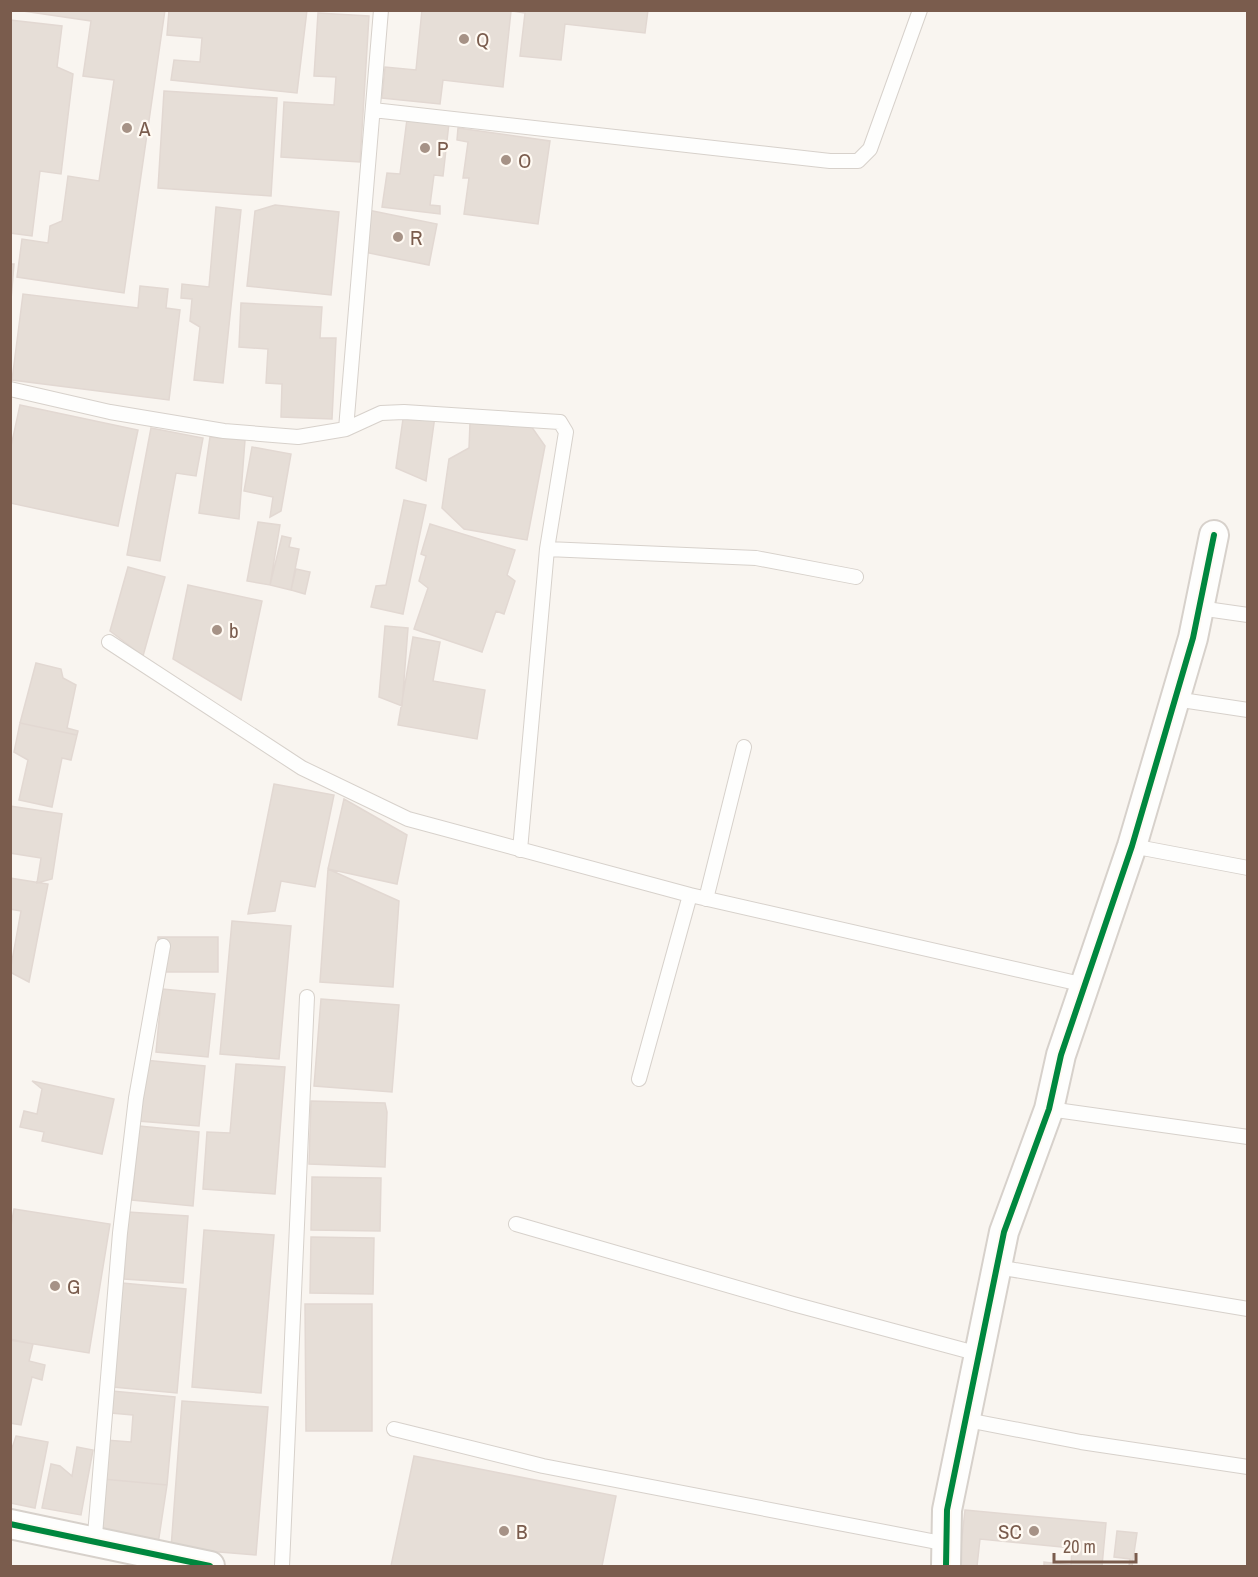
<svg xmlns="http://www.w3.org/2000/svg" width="1258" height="1577" viewBox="0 0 1258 1577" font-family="'Archivo Narrow',sans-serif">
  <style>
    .building { fill: #e6ded7; stroke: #e2d8d2; stroke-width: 1.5 }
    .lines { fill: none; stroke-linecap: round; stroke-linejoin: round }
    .service-casing { stroke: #d7d1cb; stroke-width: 16 }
    .minor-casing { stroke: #d7d1cb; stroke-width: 32 }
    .service { stroke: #fefefd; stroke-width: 14 }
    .minor { stroke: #fefefd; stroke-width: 28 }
    .cycleway-casing { stroke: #fffaf3; stroke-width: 10 }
    .cycleway { stroke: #00873e; stroke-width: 6 }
    .poi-dot { fill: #a69286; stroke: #fffaf3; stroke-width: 2 }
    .labels { text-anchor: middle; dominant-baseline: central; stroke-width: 4.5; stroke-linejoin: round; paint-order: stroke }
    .poi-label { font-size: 21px; fill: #7a5c4d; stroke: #fffaf3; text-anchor: start }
  </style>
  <rect width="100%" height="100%" fill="#f9f5f0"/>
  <path class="building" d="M16,10H165L124,293L17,277L22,239L48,243L50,226L62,221L68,176L99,181L114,80L83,76L91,21Z
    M169,10H307L297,93L171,80L174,60L200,62L202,38L167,35Z
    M422,10L511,11L503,87L443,80L440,104L382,98L385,67L416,70Z
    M507,10H648L645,33L565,24L561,60L520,56L525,13Z
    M318,13L369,16L360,162L281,157L284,102L334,105L336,77L314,76Z
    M10,20L62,26L57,67L73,74L61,174L40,171L32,236L10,233Z
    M164,91L277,98L271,196L158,188Z
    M407,119L449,123L443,176L434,175L430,205L440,206V214L382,207L387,173L400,174Z
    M458,128L550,141L538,224L464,214L469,178H463L468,142L457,140Z
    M275,205L339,212L331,295L247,286L255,211Z
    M216,207L241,210L223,383L194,380L200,327L190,321L192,299L181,298L182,284L209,287Z
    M368,210L437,224L429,265L359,251Z
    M10,264H14L10,312Z
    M140,286L168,289L166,308L180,310L169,400L12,380L23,294L138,308Z
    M241,303L322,307L320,338H336L332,419L281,417L282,384L266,383L268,349L239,347Z
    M20,405L138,430L118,526L10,503V451Z
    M404,412L435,416L426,481L396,468Z
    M470,423L531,426L545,446L527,540L464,529L442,508L449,459L469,448Z
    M151,428L203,438L196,476L176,473L160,561L127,555Z
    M210,437L245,440L239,519L199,513Z
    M252,447L291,454L281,511L270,517L273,497L244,491Z
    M404,500L426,505L403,614L371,607L376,586L386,585Z
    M258,522L280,525L270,585L247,581Z
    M430,524L515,550L507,575L515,581L504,614L496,611L482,652L414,629L428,588L419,581L426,556L421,554Z
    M282,536L291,538L289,547L299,549L291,590L270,585Z
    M128,567L165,577L143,656L110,631Z
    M296,569L310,572L305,594L291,590Z
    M188,585L262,601L241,700L173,659Z
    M385,626L408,628L402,706L379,697Z
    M413,637L440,642L433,681L485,690L477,739L398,725Z
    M36,663L61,669L63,678L76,685L67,728L78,731L77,735L20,723Z
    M20,723L77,735L71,760L62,758L52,807L19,800L28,760L14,752Z
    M274,784L334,795L315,887L281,881L275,911L248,914Z
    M344,799L407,835L397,884L328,869Z
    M10,806L62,814L52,879L37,883L41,858L10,853Z
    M328,869L399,901L393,987L320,982Z
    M10,878L48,884L29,982L10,972L21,911L10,909Z
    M232,921L291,926L279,1059L220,1054Z
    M158,937H218V972H158Z
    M162,989L215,994L208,1057L156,1052Z
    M321,999L399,1005L392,1092L314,1086Z
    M144,1060L205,1066L199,1126L138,1121Z
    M236,1064L285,1067L275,1194L203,1189L207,1132L230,1133Z
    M32,1081L114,1099L102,1154L42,1141L44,1132L20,1127L24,1111L37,1114L42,1089Z
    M311,1101L385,1103L387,1112L385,1167L309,1164Z
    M139,1126L199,1132L193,1206L132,1200Z
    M312,1177L381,1178L380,1231L311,1230Z
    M14,1209L110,1224L89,1353L10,1340V1231Z
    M128,1212L188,1216L183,1283L124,1279Z
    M204,1230L274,1235L261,1393L192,1387Z
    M311,1237L374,1238L373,1294L310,1293Z
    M122,1283L186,1289L177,1393L113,1387Z
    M305,1304H372V1431H306Z
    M10,1339L33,1344L29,1361L45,1365L42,1380L32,1377L21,1425L10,1423Z
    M112,1391L175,1397L167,1485L103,1479L106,1440L131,1442L133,1415L111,1413Z
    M182,1401L268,1407L256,1555L171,1548Z
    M16,1436L48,1442L35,1508L10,1503V1454Z
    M77,1447L93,1450L81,1515L42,1508L51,1464L60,1466L72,1476Z
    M414,1456L616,1496L602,1566H391Z
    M103,1479L167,1485L158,1544L95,1535Z
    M965,1510L1106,1523L1102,1566H1044V1562L1071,1565L1072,1548L980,1539L977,1566L959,1565Z
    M1117,1531L1137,1533L1132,1566H1129L1130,1559L1114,1557Z"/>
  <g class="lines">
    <defs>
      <path id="service" d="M373,110L830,161H858L870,149L920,10
        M10,389L110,412L224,431L298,437L346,429L381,413L404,412L560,422L566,432L547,549L520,850
        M346,429L381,10
        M547,549L756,558L856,577
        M1199,608L1248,615
        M109,642L302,768L408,819L690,895L1085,985
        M1175,699L1248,710
        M1132,846L1248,868
        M706,899L744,747
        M639,1079L690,895
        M1049,1109L1248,1137
        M516,1224L793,1304L979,1354
        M997,1267L1248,1309
        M967,1420L1081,1442L1248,1467
        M394,1429L543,1466L947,1544
        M96,1541L95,1535L120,1233L136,1098L163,946
        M282,1566L307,997"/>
      <path id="minor" d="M10,1524L210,1566
        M946,1566L947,1510L1004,1232L1049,1109L1061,1055L1132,846L1193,638L1214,535"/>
    </defs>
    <use href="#service" class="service-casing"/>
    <use href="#minor" class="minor-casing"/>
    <use href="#service" class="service"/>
    <use href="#minor" class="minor"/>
    <defs>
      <path id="cycleway" d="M10,1524L210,1566
        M946,1566L947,1510L1004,1232L1049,1109L1061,1055L1132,846L1193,638L1214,535"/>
    </defs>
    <use href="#cycleway" class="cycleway-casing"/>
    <use href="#cycleway" class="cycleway"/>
  </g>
  <g class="poi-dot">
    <circle cx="464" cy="39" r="6"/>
    <circle cx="127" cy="128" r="6"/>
    <circle cx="425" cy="148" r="6"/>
    <circle cx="506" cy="160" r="6"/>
    <circle cx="398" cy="237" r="6"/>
    <circle cx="217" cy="630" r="6"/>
    <circle cx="55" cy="1286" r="6"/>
    <circle cx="504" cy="1531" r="6"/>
    <circle cx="1034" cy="1531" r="6"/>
  </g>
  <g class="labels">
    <g class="poi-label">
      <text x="476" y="39">Q</text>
      <text x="139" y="128">A</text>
      <text x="437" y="148">P</text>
      <text x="518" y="160">O</text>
      <text x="410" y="237">R</text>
      <text x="229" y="630">b</text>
      <text x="67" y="1286">G</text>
      <text x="516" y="1531">B</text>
      <text x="1022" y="1531" text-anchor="end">SC</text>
    </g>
  </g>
  <rect width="1258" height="1577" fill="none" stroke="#7a5c4d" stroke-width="24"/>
  <path d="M1054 1553v9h82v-9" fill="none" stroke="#7a5c4d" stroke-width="3"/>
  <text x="1063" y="1553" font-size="18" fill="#7a5c4d" stroke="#fffaf3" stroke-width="4.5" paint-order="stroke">20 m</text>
</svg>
